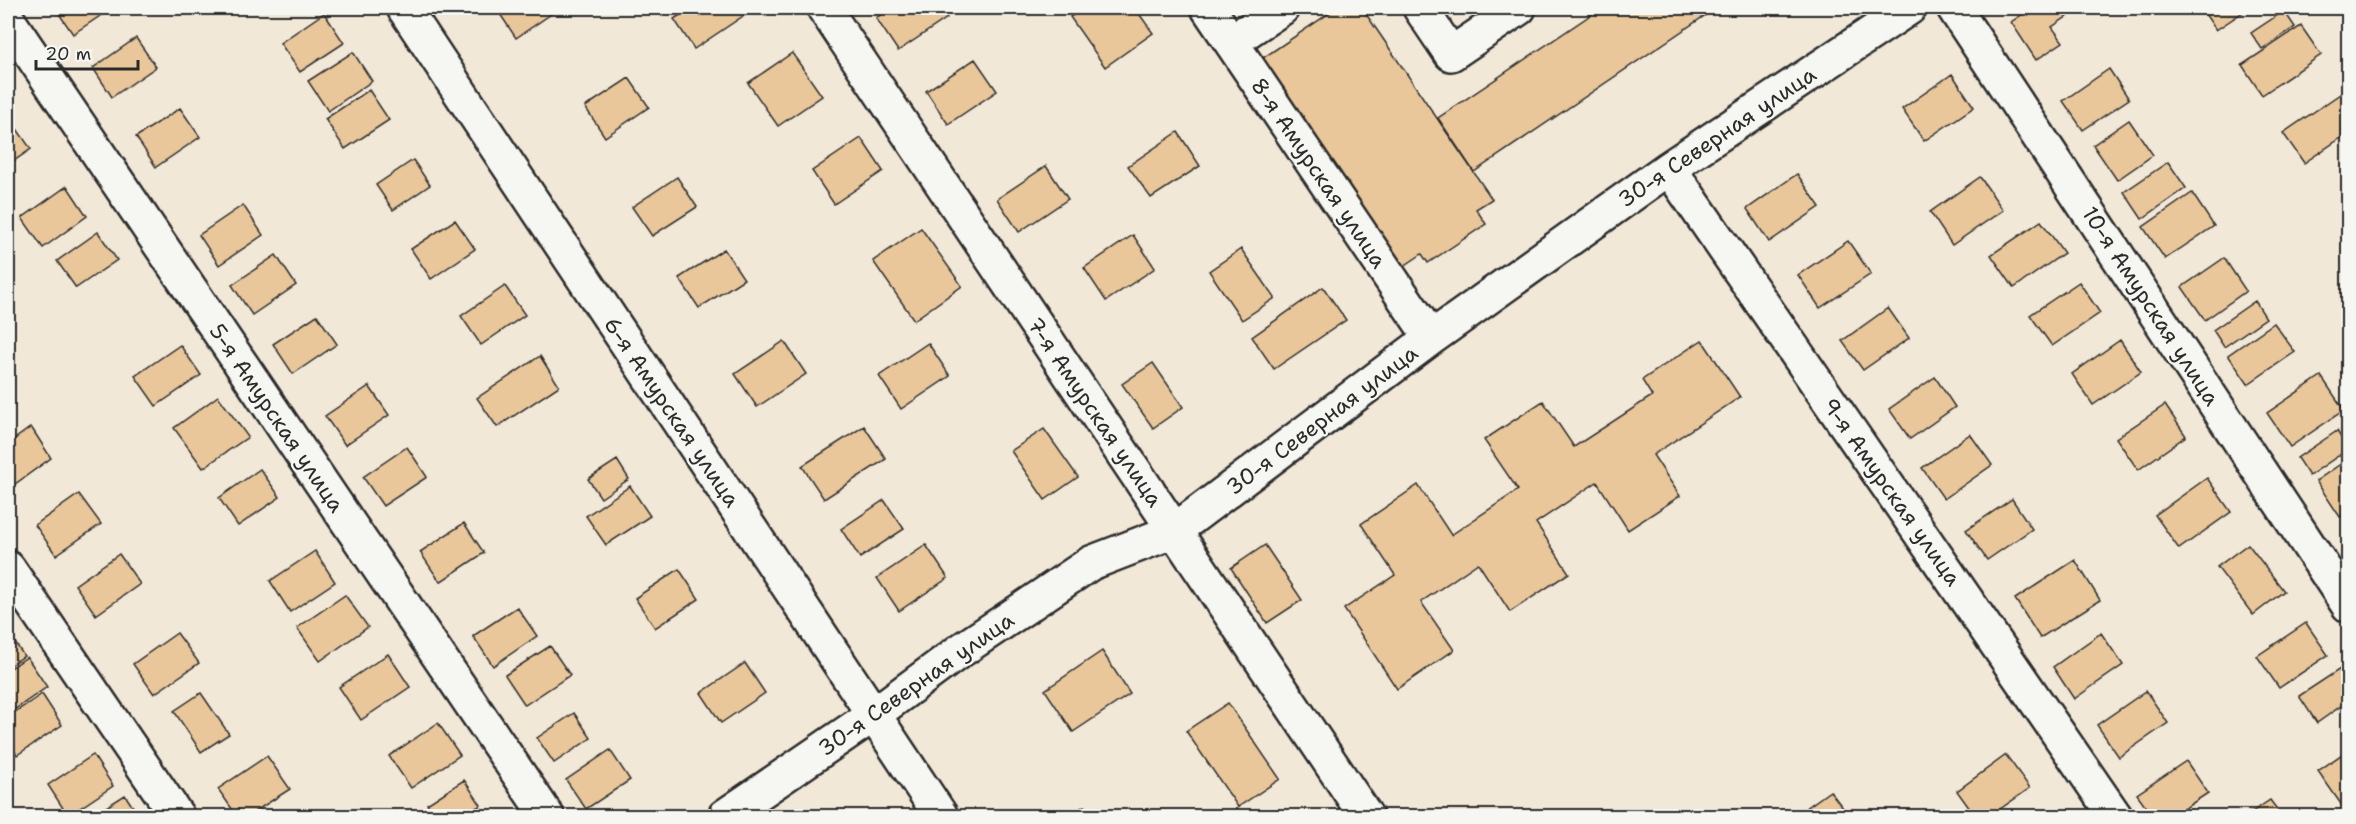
<svg xmlns="http://www.w3.org/2000/svg" width="2356" height="824" viewBox="0 0 2356 824" font-family="'Shantell Sans',sans-serif">
  <style>
    .building { fill: #e9c79a; stroke: #2b2b2b; stroke-width: 1.5 }
    .lines { fill: none; stroke-linecap: round; stroke-linejoin: round }
    .minor-casing { stroke: #2b2b2b; stroke-width: 38 }
    .minor { stroke: #f6f6f2; stroke-width: 33 }
    .labels { text-anchor: middle; dominant-baseline: central; stroke-width: 4.5; stroke-linejoin: round; paint-order: stroke }
    .street-label { font-size: 22px; fill: #2b2b2b; stroke: #f6f6f2 }
  </style>
  <rect width="100%" height="100%" fill="#f2e8d8"/>
  <filter id="ink" filterUnits="userSpaceOnUse"><feTurbulence type="fractalNoise" baseFrequency=".0167" numOctaves="2"/><feDisplacementMap in="SourceGraphic" scale="12" xChannelSelector="R" yChannelSelector="G"/><feConvolveMatrix kernelMatrix="1 2 1 2 8 2 1 2 1" color-interpolation-filters="sRGB"/></filter>
  <g filter="url(#ink)">
    <path class="building" d="M55,8H112L73,34Z
      M496,8H560L516,38Z
      M691,8H755L694,49L674,19Z
      M891,8H940L947,18L898,51L876,18Z
      M1084,8H1135L1153,33L1105,67L1070,17Z
      M1337,8H1362L1492,199L1476,209L1486,224L1428,263L1422,254L1401,268L1260,60Z
      M1601,8H1716L1474,172L1438,118Z
      M2032,8H2080L2052,27L2063,42L2036,60L2011,22Z
      M2201,8H2249L2216,30Z
      M2284,11L2295,27L2262,49L2251,33Z
      M324,13L344,43L300,72L280,43Z
      M2301,26L2321,55L2262,95L2242,65Z
      M136,38L156,67L112,97L93,68Z
      M353,52L372,81L328,111L308,81Z
      M792,53L822,96L778,126L748,83Z
      M975,59L997,91L948,124L926,91Z
      M2109,69L2129,99L2083,130L2063,101Z
      M1952,74L1974,107L1924,141L1902,109Z
      M629,78L649,107L605,137L585,107Z
      M369,90L389,120L345,149L325,119Z
      M2343,92L2348,100V133L2304,163L2283,133Z
      M180,108L200,137L156,167L136,137Z
      M10,119L31,149L8,165V120Z
      M2129,120L2153,155L2117,180L2093,145Z
      M1178,132L1200,166L1151,198L1128,166Z
      M861,138L883,171L834,204L812,171Z
      M413,160L430,185L393,210L376,185Z
      M2168,162L2186,188L2142,219L2124,192Z
      M1046,166L1068,199L1019,232L997,199Z
      M1797,174L1820,207L1769,242L1747,209Z
      M677,177L697,207L652,236L632,207Z
      M1980,177L2003,210L1952,245L1930,212Z
      M67,186L87,216L43,248L22,218Z
      M2192,193L2214,226L2165,259L2143,227Z
      M243,205L263,235L219,265L199,235Z
      M455,220L475,249L431,279L411,249Z
      M2041,221L2064,253L2014,288L1991,255Z
      M921,228L962,286L914,320L873,261Z
      M98,232L117,260L76,288L57,261Z
      M1133,235L1155,268L1106,301L1084,268Z
      M1848,241L1871,274L1820,308L1798,275Z
      M724,249L744,279L699,308L679,278Z
      M1241,249L1275,298L1242,320L1209,271Z
      M276,255L296,285L252,315L232,285Z
      M2224,258L2246,291L2205,320L2182,287Z
      M2079,282L2100,313L2052,346L2030,315Z
      M505,286L525,315L481,345L461,316Z
      M1323,287L1346,320L1274,369L1252,337Z
      M2255,301L2266,318L2224,347L2213,330Z
      M1888,308L1909,338L1863,370L1842,341Z
      M317,315L337,344L293,374L273,344Z
      M2274,323L2295,352L2248,384L2228,355Z
      M1702,340L1740,397L1653,455L1680,496L1628,530L1597,482L1536,523L1569,573L1510,612L1478,563L1421,602L1454,650L1397,689L1344,609L1395,575L1361,524L1418,485L1451,535L1518,490L1484,440L1543,401L1574,447L1652,396L1642,380Z
      M2120,340L2141,372L2093,405L2072,374Z
      M784,341L806,374L757,407L735,374Z
      M928,343L950,376L901,409L879,376Z
      M180,345L201,375L156,406L135,376Z
      M540,356L559,386L497,427L477,398Z
      M1153,363L1183,407L1153,428L1122,384Z
      M2321,376L2344,410L2290,447L2267,413Z
      M1935,377L1955,407L1910,439L1889,409Z
      M369,386L389,415L345,445L325,416Z
      M218,396L248,437L203,468L174,428Z
      M2165,405L2186,436L2138,470L2116,438Z
      M864,426L886,459L824,499L802,466Z
      M31,427L51,458L8,489V444Z
      M1044,429L1078,477L1045,500L1011,451Z
      M2337,431L2348,449L2309,476L2297,458Z
      M1970,434L1992,465L1944,499L1922,468Z
      M407,447L427,477L383,506L363,477Z
      M617,460L629,479L601,498L588,479Z
      M2342,463L2348,472V511L2340,517L2316,481Z
      M260,469L280,497L238,526L219,498Z
      M2207,478L2231,512L2179,549L2155,515Z
      M630,486L650,516L606,545L586,516Z
      M79,494L101,524L56,555L35,525Z
      M2012,499L2032,529L1987,560L1966,530Z
      M884,500L904,529L860,558L841,529Z
      M464,523L484,553L440,582L420,552Z
      M2248,544L2284,591L2253,615L2217,567Z
      M926,545L948,578L899,611L877,578Z
      M1265,545L1302,600L1267,623L1231,568Z
      M315,551L335,582L290,612L270,581Z
      M119,554L140,584L96,615L75,585Z
      M2075,560L2100,600L2040,638L2015,599Z
      M679,569L699,599L655,628L635,598Z
      M345,595L368,627L320,661L297,628Z
      M517,607L537,636L493,666L473,636Z
      M2306,623L2328,655L2279,688L2257,656Z
      M8,632L24,656L8,667Z
      M177,633L199,663L154,694L133,664Z
      M2101,633L2123,665L2074,699L2053,667Z
      M550,646L570,675L525,705L505,675Z
      M1102,651L1130,694L1073,732L1045,690Z
      M388,654L410,687L361,720L339,687Z
      M27,657L47,687L8,714V670Z
      M745,663L765,693L721,723L701,693Z
      M2340,669L2348,682V701L2317,723L2299,696Z
      M2146,691L2168,723L2119,757L2097,725Z
      M201,693L229,734L201,752L174,711Z
      M42,694L62,725L17,755L8,741V717Z
      M1228,703L1280,779L1238,807L1186,731Z
      M574,713L591,738L554,763L537,738Z
      M438,723L460,755L411,788L389,756Z
      M610,750L630,780L586,809L566,780Z
      M2348,750V804L2343,807L2318,771Z
      M93,755L113,786L68,816L48,785Z
      M2006,755L2030,788L1990,816H1975L1957,791Z
      M267,756L290,789L248,816H237L218,789Z
      M2186,761L2208,793L2173,816H2153L2137,794Z
      M464,780L481,805L463,816H435L427,804Z
      M1830,791L1849,816H1795Z
      M125,795L139,816H92Z
      M2270,800L2282,816H2246Z
      M1084,806L1091,816H1068Z"/>
    <g class="lines">
      <defs>
        <path id="minor" d="M404,8L941,816
          M824,8L1366,816
          M1208,8L1431,338
          M1420,8L1451,54L1519,8
          M1954,8L2348,605
          M8,20L547,816
          M1231,42L1282,8
          M1669,168L2115,816
          M8,568L177,816
          M725,816L873,715L957,653L1091,563L1174,531L1431,338L1669,168L1909,8"/>
      </defs>
      <use href="#minor" class="minor-casing"/>
      <use href="#minor" class="minor"/>
    </g>
  </g>
  <g class="labels">
    <g class="street-label">
      <text transform="translate(1717 137) rotate(-34)">30-я Северная улица</text>
      <text transform="translate(1319 173) rotate(56)">8-я Амурская улица</text>
      <text transform="translate(2151 306) rotate(57)">10-я Амурская улица</text>
      <text transform="translate(672 412) rotate(56)">6-я Амурская улица</text>
      <text transform="translate(1095 412) rotate(56)">7-я Амурская улица</text>
      <text transform="translate(277 418) rotate(56)">5-я Амурская улица</text>
      <text transform="translate(1322 420) rotate(-37)">30-я Северная улица</text>
      <text transform="translate(1892 492) rotate(55)">9-я Амурская улица</text>
      <text transform="translate(916 684) rotate(-35)">30-я Северная улица</text>
    </g>
  </g>
  <rect width="2356" height="824" fill="none" stroke="#f6f6f2" stroke-width="30"/>
  <rect x="15" y="15" width="2326" height="794" fill="none" stroke="#2b2b2b" stroke-width="2" filter="url(#ink)"/>
  <path d="M36 60v9h102v-9" fill="none" stroke="#2b2b2b" stroke-width="3"/>
  <text x="45" y="60" font-size="18" fill="#2b2b2b" stroke="#f6f6f2" stroke-width="4.5" paint-order="stroke">20 m</text>
</svg>
